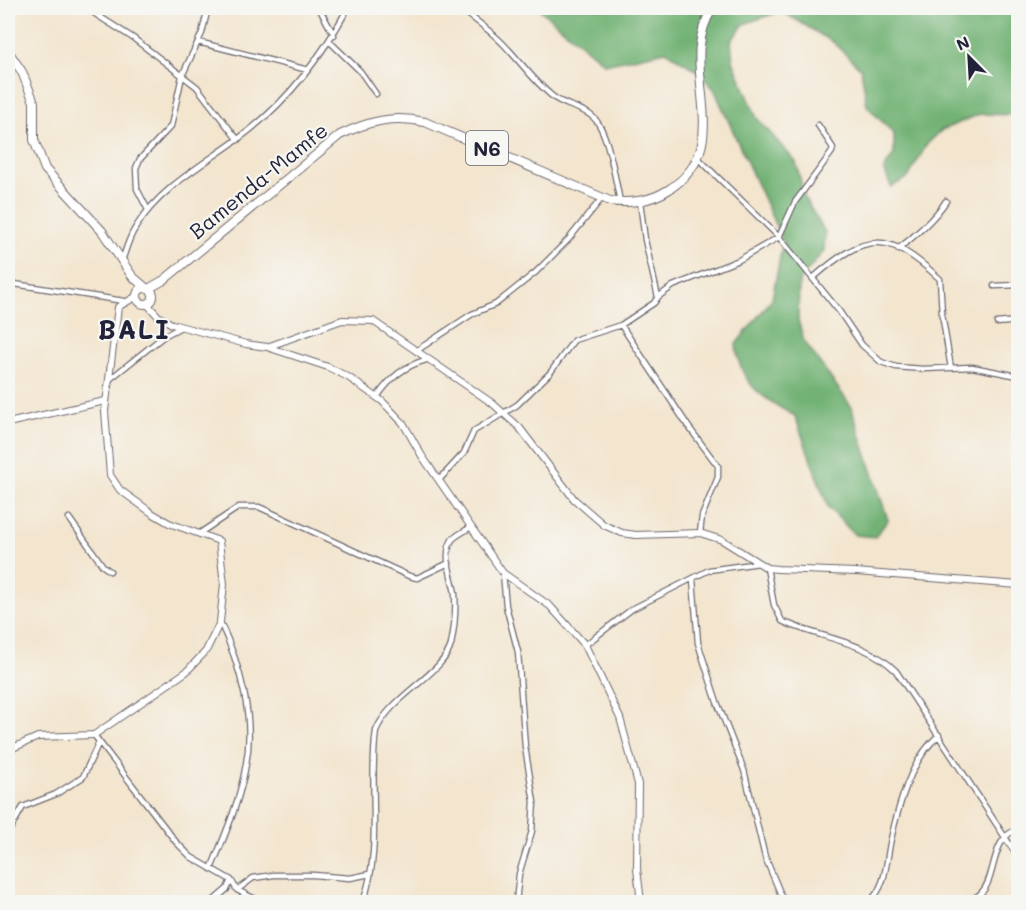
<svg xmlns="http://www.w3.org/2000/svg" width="1026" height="910" viewBox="0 0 1026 910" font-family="Mali,sans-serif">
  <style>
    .forest { fill: #72b274; stroke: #4a6a58; stroke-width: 1.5 }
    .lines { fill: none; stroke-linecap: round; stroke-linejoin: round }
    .minor-casing { stroke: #6b666e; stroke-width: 7 }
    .tertiary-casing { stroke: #6b666e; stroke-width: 8 }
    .trunk-casing { stroke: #6b666e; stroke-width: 10 }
    .minor { stroke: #fff; stroke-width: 4.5 }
    .tertiary { stroke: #fff; stroke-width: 6 }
    .trunk { stroke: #fff; stroke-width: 8 }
    .labels { text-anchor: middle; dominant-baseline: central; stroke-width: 4.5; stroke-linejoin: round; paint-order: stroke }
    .shield { fill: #f6f6f2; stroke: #626272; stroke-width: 1.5 }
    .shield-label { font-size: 20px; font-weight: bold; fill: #22223b }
    .street-label { font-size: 21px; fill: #22223b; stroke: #f6f6f2 }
    .district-label { font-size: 27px; font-weight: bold; letter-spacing: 1.5px; fill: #22223b; stroke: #f6f6f2 }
  </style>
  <rect width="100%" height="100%" fill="#f6f6f2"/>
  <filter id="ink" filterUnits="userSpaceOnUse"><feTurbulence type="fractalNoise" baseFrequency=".0167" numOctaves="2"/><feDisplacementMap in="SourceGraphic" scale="12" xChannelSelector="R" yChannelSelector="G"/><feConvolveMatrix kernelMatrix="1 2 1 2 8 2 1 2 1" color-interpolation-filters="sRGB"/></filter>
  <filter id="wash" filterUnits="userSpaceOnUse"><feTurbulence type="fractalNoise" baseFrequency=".008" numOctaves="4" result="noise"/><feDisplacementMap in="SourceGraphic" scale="24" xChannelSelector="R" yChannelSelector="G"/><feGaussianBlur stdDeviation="1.35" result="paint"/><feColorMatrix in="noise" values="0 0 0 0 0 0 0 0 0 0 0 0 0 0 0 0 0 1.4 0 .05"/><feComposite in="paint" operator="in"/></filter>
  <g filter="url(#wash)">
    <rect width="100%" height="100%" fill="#f3e5ce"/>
    <path class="forest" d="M538,8H936C953,20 974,30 988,8H1018V115L980,114L942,130L927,144L908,178L891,187L884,169L894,154V134L867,106L861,69L833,42L781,11L744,24L731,41L733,61L757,118L796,162L805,199L825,232L824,251L799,281L798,320L804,341L851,406L888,520L875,537L855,535L828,507L795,416C762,398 739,384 736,344L772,299L783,242L714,89L699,72L666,51L605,64Z"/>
  </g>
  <g filter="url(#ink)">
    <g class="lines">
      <defs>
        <path id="minor" d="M86,8L133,38L197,87L238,140
          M319,8L334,35
          M459,8C476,20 494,33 508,49C523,65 535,82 552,96C566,108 588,107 598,123C609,139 616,182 620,202
          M329,41L360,71L376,94
          M198,42L308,70
          M8,71L15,61
          M698,158L779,237L839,311L862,345L881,362L896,367L923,369L972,367L1018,376
          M148,210L137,189L136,168L140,159L171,126L182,76L202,33L208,8
          M898,249C914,237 935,218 946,201
          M122,261C126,249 129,237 136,227C162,184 213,160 251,129C292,96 323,54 348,8
          M813,278C866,232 887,230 940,279L942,314L951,368
          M8,283L124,301
          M994,286L1018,285
          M658,297L673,286L739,260L779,237L795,202L832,152L833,148L818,125
          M997,323L1018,321
          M621,325L688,426L718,466V477L702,516L700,533
          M416,351L472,314L496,304L536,272L568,240L602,198
          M110,379L164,336L181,327
          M377,397C390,378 404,366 426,360
          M439,480L464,453L474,431L517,405L550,373L574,340L621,325L654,303L658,297L645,240L640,201
          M69,518L103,566L110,571
          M200,533L239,507H259L409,576L417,578L449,563
          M767,568L774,605L782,621C820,639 865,640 896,671L1018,857
          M503,573L506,606L518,652L525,747L534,802L532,831L519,874L516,902
          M693,579L698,643L717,702L744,770L765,857L784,902
          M585,645L632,609L709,570L759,563
          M94,735L176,842L191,857L231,880L237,890L261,902
          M8,833L23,807L56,794L83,777L99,742
          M211,869C225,835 240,801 246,764C255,718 240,664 220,622
          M237,890L253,878L274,875H313L350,878L370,874
          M212,902L227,889L231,880
          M363,902C383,848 368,787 376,731C389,697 443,674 451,645C454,630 456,609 455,594C453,578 442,556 452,540C456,535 465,531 471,527
          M869,902C887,887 886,860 891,839C899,804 911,759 939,735
          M967,902C972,899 979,896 982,892C997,876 990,838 1018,829"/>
        <path id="tertiary" d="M147,304L158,316L172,324L246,344L267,347L342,320L373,321L492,403L519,427L574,499L604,525L622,533L636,535L700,533L722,540L767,568L778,569L856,572L1018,585
          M267,347L328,367L348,377L382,401L403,423L422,456L503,573L550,606L585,645L620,718L638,784L637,869L641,902
          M8,423L105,401
          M8,750L38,737L94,735L186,672L206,651L220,622L224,584L219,541L169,523L152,513L120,490L110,475L105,411L118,307L137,296"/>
        <path id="trunk" d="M8,51L22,72L34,102V140L45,169L102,231L132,276L146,288
          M137 296a8 8 0 1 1 16 0a8 8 0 1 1-16 0Z
          M148,289L164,280L340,135C369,121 393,115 425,122L610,201C629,204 651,201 668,190C741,145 673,66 713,8"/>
      </defs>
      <use href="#minor" class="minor-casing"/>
      <use href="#tertiary" class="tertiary-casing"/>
      <use href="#trunk" class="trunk-casing"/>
      <use href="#minor" class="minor"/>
      <use href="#tertiary" class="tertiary"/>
      <use href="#trunk" class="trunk"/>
    </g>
  </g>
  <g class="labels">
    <rect class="shield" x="466" y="131" width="42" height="34" rx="4.5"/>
    <g class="shield-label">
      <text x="487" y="148">N6</text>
    </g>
    <g class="street-label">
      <text transform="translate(258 180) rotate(-39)">Bamenda-Mamfe</text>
    </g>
    <g class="district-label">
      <text x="134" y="328">BALI</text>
    </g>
  </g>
  <rect width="1026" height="910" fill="none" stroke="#f6f6f2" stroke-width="30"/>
  <g transform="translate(969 57) rotate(336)" stroke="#f6f6f2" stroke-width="4.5" paint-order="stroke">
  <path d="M0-4.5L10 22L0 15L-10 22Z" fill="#22223b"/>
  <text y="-9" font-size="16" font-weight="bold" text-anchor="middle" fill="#22223b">N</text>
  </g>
</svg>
